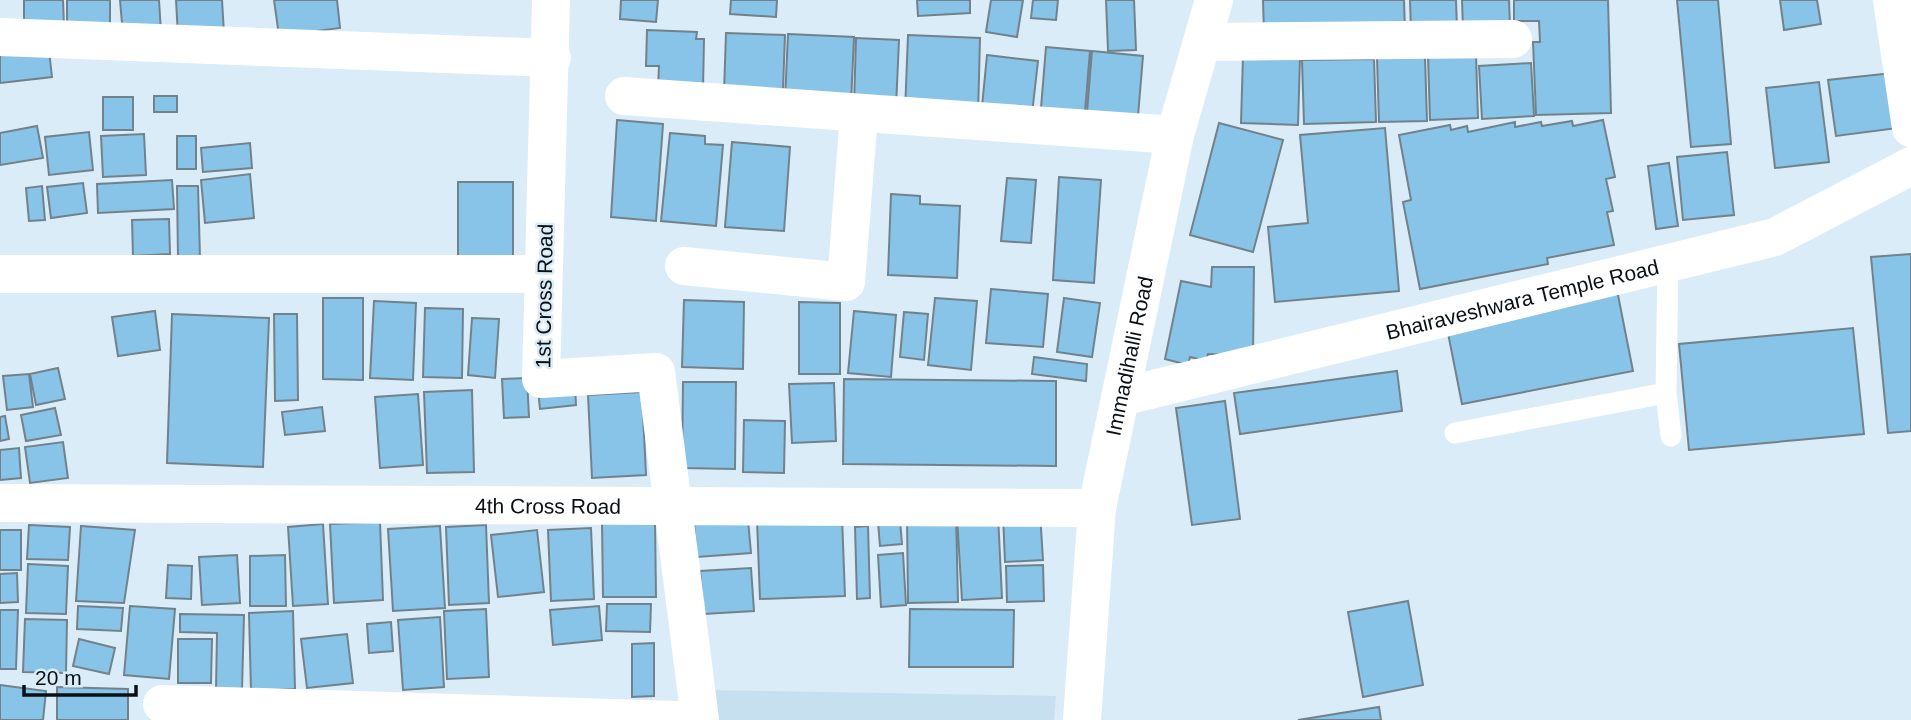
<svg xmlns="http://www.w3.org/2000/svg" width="1911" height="720" viewBox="0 0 1911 720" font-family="Helvetica,sans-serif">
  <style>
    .built { fill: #c7e0ef }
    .building { fill: #88c4e7; stroke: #72828c; stroke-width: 2 }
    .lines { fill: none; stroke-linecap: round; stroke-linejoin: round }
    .service { stroke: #fff; stroke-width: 21 }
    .minor { stroke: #fff; stroke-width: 38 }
    .tertiary { stroke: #fff; stroke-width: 38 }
    .labels { text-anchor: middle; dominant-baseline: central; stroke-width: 5; stroke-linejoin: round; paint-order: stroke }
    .street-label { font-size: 21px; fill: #0a1014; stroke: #daecf7 }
  </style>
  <rect width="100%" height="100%" fill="#daecf7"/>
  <path class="built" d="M706,690L1056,696L1054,720H709Z"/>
  <path class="building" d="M24,0H63L64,26L24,27Z
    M67,0H110V29H67Z
    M120,0H159L161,32L123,35Z
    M176,0H222L224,33L178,36Z
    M274,0H337L340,28L279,36Z
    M621,0H658L656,22L620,19Z
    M731,0H777L776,17L730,14Z
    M917,0H970V13L918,16Z
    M991,0H1023L1017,37L986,32Z
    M1033,0H1058L1056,20L1031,18Z
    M1106,0H1134L1136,50L1108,51Z
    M1263,0H1404L1405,32L1264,34Z
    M1410,0H1456L1457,29L1411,31Z
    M1462,0H1509L1510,26L1463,28Z
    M1514,0H1608L1611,113L1536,115L1533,42H1540L1539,21H1514Z
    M1677,0H1718L1731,144L1691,147Z
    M1780,0H1817L1821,24L1784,30Z
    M647,30L697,32L696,39H704L703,89L658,87L659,66H646Z
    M726,33L785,35L783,89L724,93Z
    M788,34L854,37L851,103L785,100Z
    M908,35L980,38L978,115L905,112Z
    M856,38L899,40L896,107L854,106Z
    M48,42L52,77L0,83V47Z
    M1046,47L1090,51L1084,123L1040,120Z
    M1092,51L1143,56L1137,128L1086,124Z
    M987,55L1038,61L1031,123L981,117Z
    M1476,55L1478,118L1430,120L1428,56Z
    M1243,56L1300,58L1298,125L1241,123Z
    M1425,57L1427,121L1379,122L1377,58Z
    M1374,59L1376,122L1304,124L1302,60Z
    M1531,63L1534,116L1482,119L1479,66Z
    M1892,73L1898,128L1836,136L1828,80Z
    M1819,82L1829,162L1775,168L1766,88Z
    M154,96H177V112H154Z
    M103,97H133V130H103Z
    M617,120L663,124L656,221L611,217Z
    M1603,120L1615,177L1606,179L1613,211L1607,212L1614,245L1547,258L1548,264L1420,289L1403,202L1411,200L1399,135L1450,125L1451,130L1467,126L1468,132L1515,122V127L1541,122L1542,126L1572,121L1573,126Z
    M1219,123L1283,140L1253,252L1190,235Z
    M37,126L43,158L0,165V133Z
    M1385,128L1399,291L1275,302L1268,227L1308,223L1300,135Z
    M89,132L93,170L49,175L45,137Z
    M670,133L705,136V144L723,145L716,226L661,221Z
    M144,134L146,175L103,177L101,136Z
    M177,136H196V169H177Z
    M732,142L790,147L784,231L725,227Z
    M250,143L252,168L203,172L201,148Z
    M1727,152L1734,215L1683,220L1677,157Z
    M1669,163L1678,226L1656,229L1648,166Z
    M250,174L254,218L205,223L201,180Z
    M1059,177L1101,180L1094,283L1053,280Z
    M1007,178L1036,180L1031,243L1001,241Z
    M172,180L174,209L98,213L97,184Z
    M458,182H513V262L458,261Z
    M83,183L87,213L51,218L47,187Z
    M42,186L45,220L29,221L26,188Z
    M177,186H198L200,258H178Z
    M891,194L920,196V204L960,206L957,278L888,275Z
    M169,219L170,254L133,256L132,220Z
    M1911,254V431L1888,433L1871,257Z
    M1212,267H1254L1253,356L1208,354L1206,361L1190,357L1188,365L1165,359L1181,281L1211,287Z
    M991,289L1048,294L1043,347L986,343Z
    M1617,290L1633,371L1462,404L1446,323Z
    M323,298H363V380L323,379Z
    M935,298L977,301L971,370L928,365Z
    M1064,298L1100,303L1092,357L1057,352Z
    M684,300L744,302L743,369L682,367Z
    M374,301L416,303L413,380L370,378Z
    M799,302L840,303V374H799Z
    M425,308L463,309L462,378L423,377Z
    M155,311L160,350L118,356L112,317Z
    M854,311L896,315L891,377L848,373Z
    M904,312L928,314L924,360L900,357Z
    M172,314L269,318L263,467L167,463Z
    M274,314H297L298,400L275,401Z
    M472,318L499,319L495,378L468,375Z
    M1853,328L1864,434L1689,450L1679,344Z
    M1034,357L1087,364L1086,381L1032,374Z
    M58,368L65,399L36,405L30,374Z
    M1397,371L1402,411L1240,434L1234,393Z
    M29,374L33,407L7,410L3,376Z
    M527,378L529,417L504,418L502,379Z
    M844,379L1056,381V466L843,464Z
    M683,382H736L735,469L682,468Z
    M834,383L836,441L792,443L789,384Z
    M575,386L576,405L540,409L538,390Z
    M472,390L474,472L427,473L424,392Z
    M642,392L646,475L592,478L588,395Z
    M418,394L423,465L380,468L375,397Z
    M1225,401L1240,519L1192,525L1176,408Z
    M322,407L325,431L285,435L282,412Z
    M55,408L61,435L26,441L21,415Z
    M5,416L9,439L0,441V417Z
    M744,420L785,421L784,473L743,472Z
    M63,442L68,478L30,483L25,447Z
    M19,448L21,478L0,480V450Z
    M1040,513L1043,560L1005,562L1003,515Z
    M956,514L958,602L908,603L907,515Z
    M998,515L1002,598L962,600L957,517Z
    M842,517L845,596L760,599L757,520Z
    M748,520L751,553L697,557L694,524Z
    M900,520L902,544L880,546L878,522Z
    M655,521L656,597H603L602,522Z
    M380,522L383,600L334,603L330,524Z
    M323,524L328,604L293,606L288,527Z
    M29,525L70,527L68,560L27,559Z
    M486,525L489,603L449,605L446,527Z
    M81,526L135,530L124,603L76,601Z
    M440,526L445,608L393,611L388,529Z
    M868,526L870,598L857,599L855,527Z
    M591,528L594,599L551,601L548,530Z
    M0,530H21V570H0Z
    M537,530L544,592L498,597L491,535Z
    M903,553L906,605L881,607L878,555Z
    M237,555L240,603L202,605L199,557Z
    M285,555L286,606H250V556Z
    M28,564L68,566L66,614L26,613Z
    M168,565L192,566L191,599L166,598Z
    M1043,565L1044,601L1007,602L1006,566Z
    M751,568L754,611L704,614L700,571Z
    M17,573L18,602L0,603V574Z
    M1408,601L1423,685L1363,697L1348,612Z
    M607,604H651L650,632L606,631Z
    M78,606L123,608L121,631L77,629Z
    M130,606L175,609L169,679L124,675Z
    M599,606L602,640L553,645L550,610Z
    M486,609L489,677L447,679L444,611Z
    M910,609L1014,610L1013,667H909Z
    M0,610H18L16,669H0Z
    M293,611L295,689L251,691L249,613Z
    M180,614L244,615L242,690H216L217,633L180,632Z
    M440,617L444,687L403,690L398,620Z
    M25,619L67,620L66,673L23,672Z
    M391,622L393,651L369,653L367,624Z
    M347,634L353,683L307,688L301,639Z
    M79,639L115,648L109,674L73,666Z
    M178,639H212L211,683H178Z
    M654,643V696L632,697V644Z
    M0,685L46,691L43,720H0Z
    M57,687L128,689V720H57Z
    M1379,707L1381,720H1298Z"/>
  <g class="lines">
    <path class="service" d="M1668,263L1666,393L1671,436
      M1455,433L1666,393"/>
    <g class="minor">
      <path d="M551,0L541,379L656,372L700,720"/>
      <path d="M1892,0L1911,128"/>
      <path d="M0,37L552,58"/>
      <path d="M1205,42L1513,39"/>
      <path d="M624,96L1175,135"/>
      <path d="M684,266L846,282L859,115"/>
      <path d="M0,274H543"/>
      <path id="s1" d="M1121,397L1775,237L1911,166"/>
      <path id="s2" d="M0,503L1097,508"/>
      <path d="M162,704L677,720"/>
    </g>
    <path class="tertiary" id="s3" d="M1082,720L1097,508L1175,135L1214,0"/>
  </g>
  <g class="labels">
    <g class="street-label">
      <text transform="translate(544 296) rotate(-89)">1st Cross Road</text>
      <text stroke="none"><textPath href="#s1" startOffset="413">Bhairaveshwara Temple Road</textPath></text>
      <text stroke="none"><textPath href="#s3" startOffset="368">Immadihalli Road</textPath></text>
      <text stroke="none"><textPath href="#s2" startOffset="548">4th Cross Road</textPath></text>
    </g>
  </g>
  <path d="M24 685v10h112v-10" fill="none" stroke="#0a1014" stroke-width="3.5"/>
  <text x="35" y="685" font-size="21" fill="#0a1014" stroke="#daecf7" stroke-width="5" paint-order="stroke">20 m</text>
</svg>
